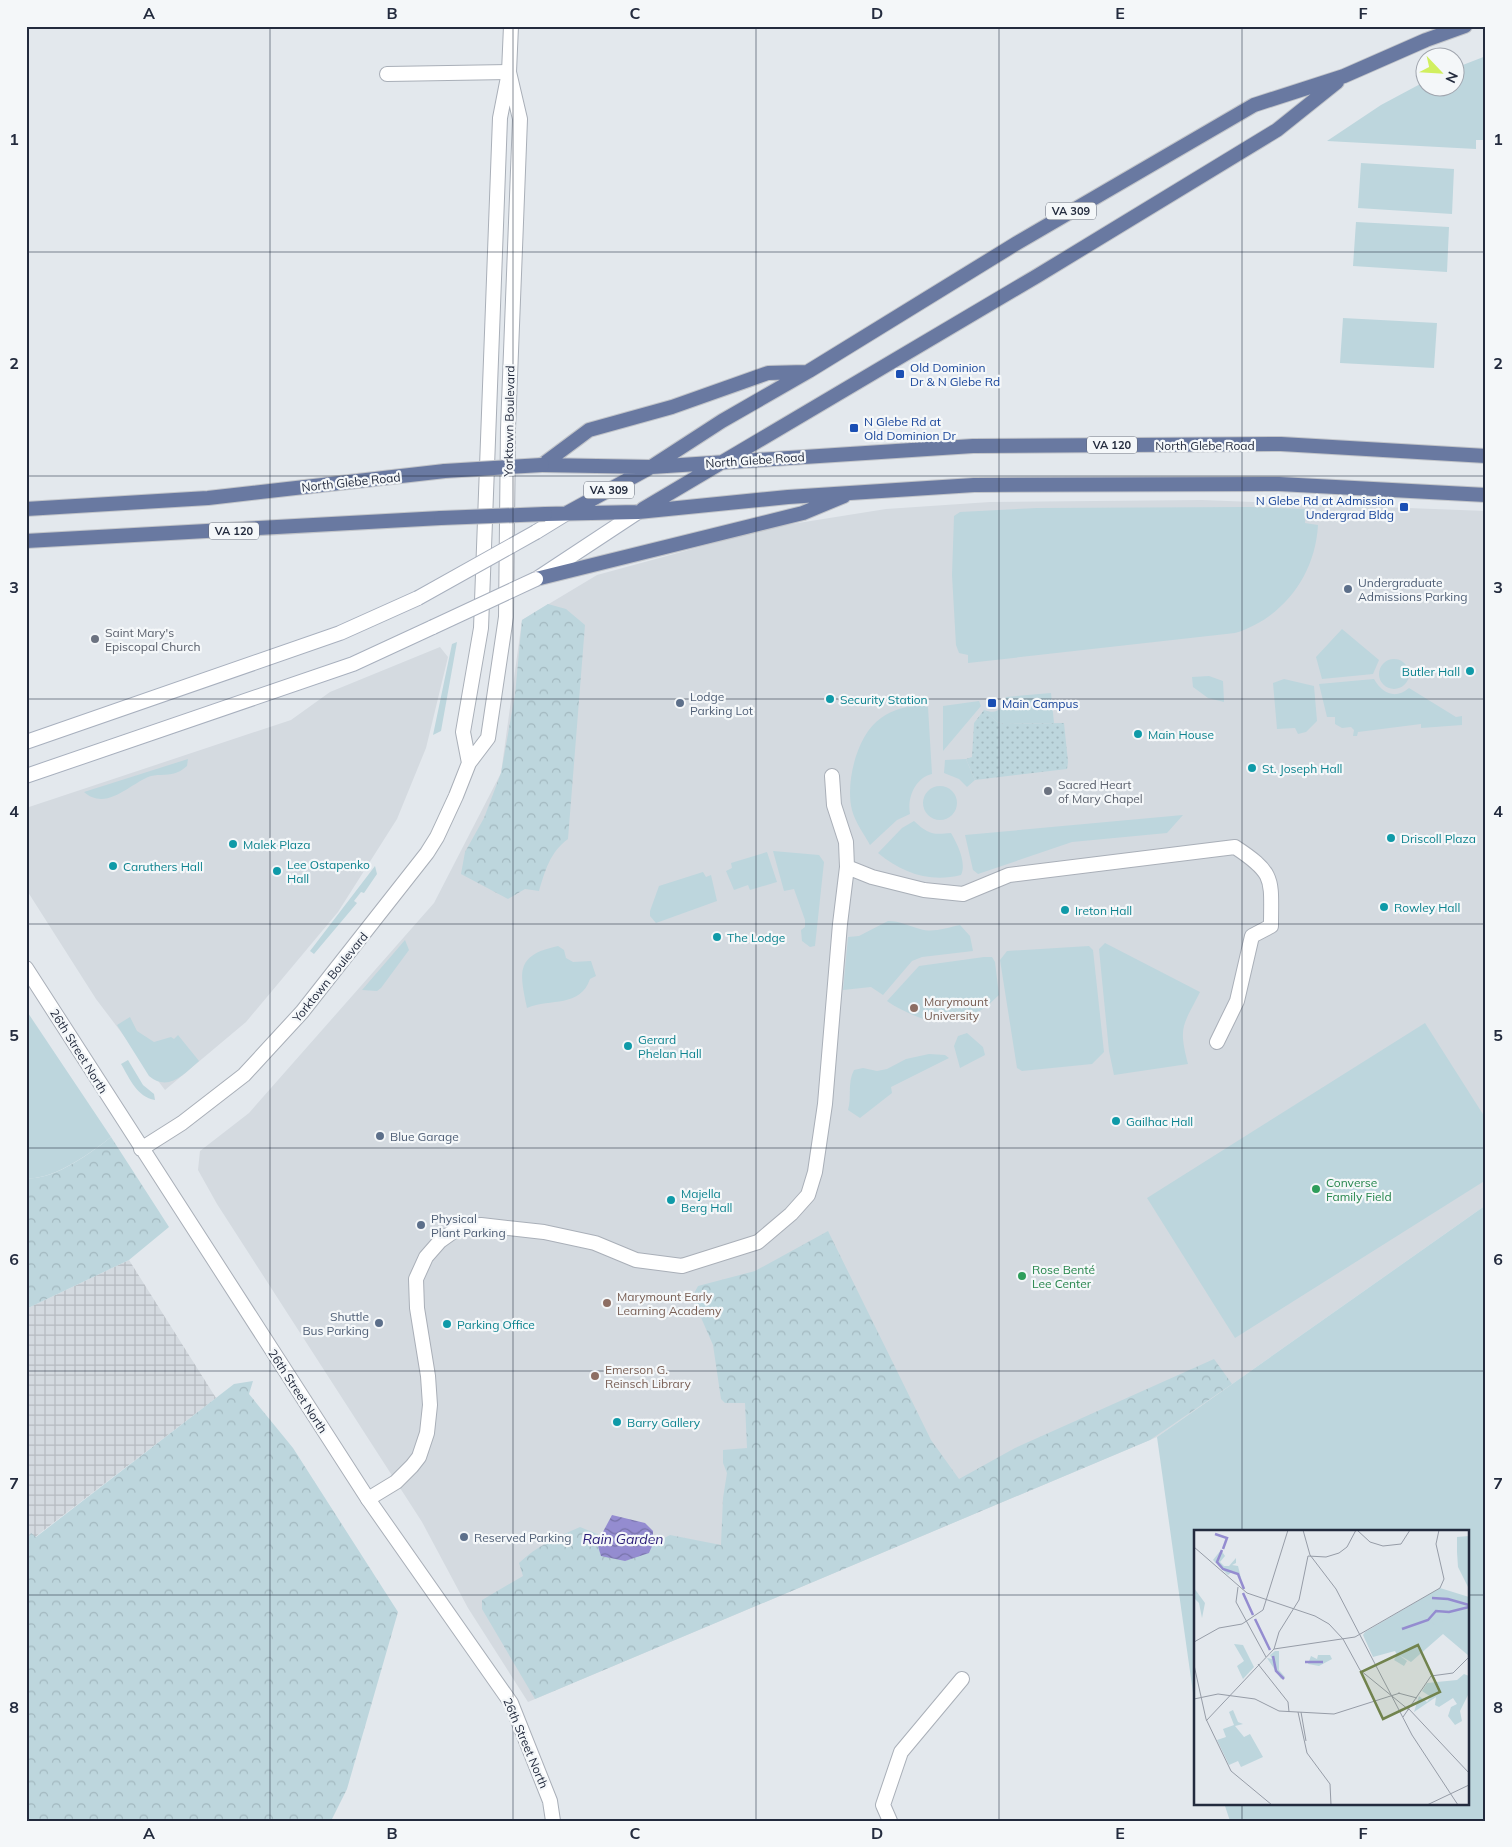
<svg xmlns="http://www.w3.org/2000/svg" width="1512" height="1847" viewBox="0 0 1512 1847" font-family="Mulish,sans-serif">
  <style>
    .built { fill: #d4dae0 }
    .industrial { fill: url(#industrial-grid) }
    .grass { fill: #bdd6dd }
    .forest { fill: url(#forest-crowns) }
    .park { fill: url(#park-dots) }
    .water { fill: url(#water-waves) }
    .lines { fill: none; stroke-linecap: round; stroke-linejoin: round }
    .minor-casing { stroke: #a9afb8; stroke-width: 16 }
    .tertiary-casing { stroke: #a9afb8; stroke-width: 16 }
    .secondary-casing { stroke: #a8b0be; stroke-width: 16 }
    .primary-casing { stroke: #c1c4c9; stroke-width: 16 }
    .minor { stroke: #fff; stroke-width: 14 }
    .tertiary { stroke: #fff; stroke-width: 14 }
    .secondary { stroke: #fff; stroke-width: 14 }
    .primary { stroke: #6979a1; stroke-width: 14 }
    .secondary-bridge-casing { stroke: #a8b0be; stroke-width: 16; stroke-linecap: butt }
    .primary-bridge-casing { stroke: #c1c4c9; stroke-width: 16; stroke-linecap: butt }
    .secondary-bridge { stroke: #fff; stroke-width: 14 }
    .primary-bridge { stroke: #6979a1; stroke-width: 14 }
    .grid { fill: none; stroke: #232b3e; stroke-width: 1; stroke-opacity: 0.55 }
    .transit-dot { fill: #1a4fb4; stroke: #f4f7f9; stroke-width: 2 }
    .service-dot { fill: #5c6f8a; stroke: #f4f7f9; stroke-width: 2 }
    .worship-dot { fill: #6b7280; stroke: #f4f7f9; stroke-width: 2 }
    .culture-dot { fill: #0f9aa8; stroke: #f4f7f9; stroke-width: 2 }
    .education-dot { fill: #8d6e63; stroke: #f4f7f9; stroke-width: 2 }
    .leisure-dot { fill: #2e9e5b; stroke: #f4f7f9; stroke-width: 2 }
    .labels { text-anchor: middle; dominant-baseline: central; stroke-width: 4.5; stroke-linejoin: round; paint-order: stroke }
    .shield { fill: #f4f7f9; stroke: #626876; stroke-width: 1 }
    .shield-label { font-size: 11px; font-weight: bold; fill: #232b3e }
    .transit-label { font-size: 12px; fill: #164399; stroke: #f4f7f9; text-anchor: start }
    .street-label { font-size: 12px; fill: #232b3e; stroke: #f4f7f9 }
    .service-label { font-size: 12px; fill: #4e5e75; stroke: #f4f7f9; text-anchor: start }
    .worship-label { font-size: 12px; fill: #5b616d; stroke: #f4f7f9; text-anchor: start }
    .culture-label { font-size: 12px; fill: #0d838f; stroke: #f4f7f9; text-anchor: start }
    .education-label { font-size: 12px; fill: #785e54; stroke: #f4f7f9; text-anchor: start }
    .leisure-label { font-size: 12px; fill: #27864d; stroke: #f4f7f9; text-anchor: start }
    .water-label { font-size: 14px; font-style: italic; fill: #2a1e78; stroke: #f4f7f9 }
    .inset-river { fill: none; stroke: #948cd0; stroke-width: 2.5 }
    .inset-road { fill: none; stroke: #969ca7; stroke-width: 1 }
    .view { fill: #71834d; fill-opacity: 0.15; stroke: #71834d; stroke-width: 2.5 }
    .inset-edge { fill: none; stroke: #232b3e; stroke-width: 2.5 }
    .neatline { fill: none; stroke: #232b3e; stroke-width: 2 }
    .grid-label { font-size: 16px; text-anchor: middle; font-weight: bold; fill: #232b3e }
  </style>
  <defs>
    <pattern id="industrial-grid" width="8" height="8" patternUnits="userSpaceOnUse" patternTransform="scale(1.25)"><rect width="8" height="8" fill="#d4dae0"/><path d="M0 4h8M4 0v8" fill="none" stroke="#b6bbc1"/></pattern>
    <pattern id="forest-crowns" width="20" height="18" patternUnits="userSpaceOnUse" patternTransform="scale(1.25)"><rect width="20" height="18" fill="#bdd6dd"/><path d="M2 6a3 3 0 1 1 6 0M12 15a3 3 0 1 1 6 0" fill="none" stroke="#a2b8bf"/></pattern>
    <pattern id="park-dots" width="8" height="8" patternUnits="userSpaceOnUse" patternTransform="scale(1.25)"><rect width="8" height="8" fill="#bdd6dd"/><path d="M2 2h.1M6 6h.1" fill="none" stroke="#a2b8bf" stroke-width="1.8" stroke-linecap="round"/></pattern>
    <pattern id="water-waves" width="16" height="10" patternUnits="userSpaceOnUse" patternTransform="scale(1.25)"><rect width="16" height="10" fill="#948cd0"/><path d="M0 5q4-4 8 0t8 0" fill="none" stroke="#7873aa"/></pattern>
  </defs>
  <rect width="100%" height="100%" fill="#e3e8ed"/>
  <path class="built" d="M1202,500L1486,511V1205L1157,1437L528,1702L468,1608L422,1522L217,1204L198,1170L200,1151L249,1113L434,903L501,773L522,620L597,575L773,527L886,509L990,502Z
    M440,647L448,657L426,748L397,819L338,912L246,1022L165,1090L96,999L26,889V808L291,720L330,692Z"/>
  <path class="industrial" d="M129,1260L216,1398L35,1537L31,1534L26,1542V1309Z"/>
  <path class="grass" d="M1486,56V140H1476V149L1327,141L1381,105L1424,82V88H1454L1455,68Z
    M1361,163L1454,169L1452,214L1358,208Z
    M1356,222L1449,227L1447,272L1353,266Z
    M1343,318L1437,323L1434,368L1340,363Z
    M1249,507L1306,509L1305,523L1318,525C1315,576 1283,618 1235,633L968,663V655L959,653L956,645L952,575L954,516L960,512L1037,508Z
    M1342,629L1379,660L1373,674L1322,679L1316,657Z
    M457,642L441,731L433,735L452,644Z
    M1379 674a15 15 0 1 1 30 0a15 15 0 1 1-30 0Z
    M1209,676L1223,681L1224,702L1208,698L1193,687L1192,677Z
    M1284,679L1314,686L1317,721L1306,732L1298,734L1295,728L1277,729L1273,683Z
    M1374,679C1382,693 1395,700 1409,688L1456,717L1462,716V725L1421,728V724L1358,732L1357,736H1353L1354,730L1351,727L1342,728L1335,724V717H1327L1319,684Z
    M1051,693L1054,723L1004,724L997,722L984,710C998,715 1001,709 1006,697Z
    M979,701L981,706L943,751V706Z
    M921,704L928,707L932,774C915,778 907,798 910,814L897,820L870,845C864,834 855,822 852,810C845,783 857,734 881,718C893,709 906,707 921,704Z
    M188,759L187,766C184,768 181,771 178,772C170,776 159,774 151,776C130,783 107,812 84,792Z
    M966,759L975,780L967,787L959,779L944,773L945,760Z
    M923 803a17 17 0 1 1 34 0a17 17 0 1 1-34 0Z
    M1183,815L1167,833L1072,842L978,874L973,870L965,835Z
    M914,821C928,834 932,835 951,833C957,843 967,863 961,875C930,883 902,873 878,853L902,828Z
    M773,851L819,855L824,862L815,946L810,947L802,941L801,930L805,927V920L794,889L784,891Z
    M767,852L777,882L750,890L748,885L734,890L726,871L732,868L731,863Z
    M375,866L377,874L364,893L361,892L354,901L357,903L314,954L310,951Z
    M703,872L706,877L711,875L717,901L656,923L650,916V911L659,886Z
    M888,921C900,921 909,926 920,929C933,933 946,928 960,925L970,936L973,951L922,957L912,961L883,995L871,987L843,990L848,937L859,936Z
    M405,940L409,950L381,988L377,991L362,990Z
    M1105,943L1200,992C1183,1026 1178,1026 1188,1064L1114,1075L1109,1051L1099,949Z
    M558,946L564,950L566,958L573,962L591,961L596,976L590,979C580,1008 551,998 527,1008C519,971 516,955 558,946Z
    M1089,946L1093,950L1104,1052L1092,1064L1022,1071L1017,1068L1000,960L1007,951Z
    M984,957H992L995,962L999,995L985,1008L968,1017H960L953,1012H946L936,1022C925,1021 897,1009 887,1001L919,966Z
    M26,1010L111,1137C91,1153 52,1181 26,1178Z
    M130,1017L137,1031L154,1042L171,1037L174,1039L178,1035L199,1061C183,1075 168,1092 149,1076L117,1025Z
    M1425,1023L1486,1119V1180L1235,1338L1147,1198Z
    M967,1033L983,1047L985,1055L960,1068L954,1046L958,1036Z
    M929,1054L945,1055L949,1058L891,1087L892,1093L860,1118L848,1110C852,1097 847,1083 854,1070L863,1068L877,1071L887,1069L906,1059Z
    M128,1060L143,1085L154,1094L155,1100C137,1097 130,1079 121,1064Z
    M1486,1205V1821H1230L1224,1803H1468V1531H1196V1714L1157,1437Z"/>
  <path class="forest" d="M548,604L566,609L585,625L568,839C550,852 545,871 539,891L525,889L508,899L461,874L465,852L484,818L501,773L515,695L522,620Z
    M111,1137L169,1227L129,1260L26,1309V1178C53,1181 91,1153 111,1137Z
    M828,1231L931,1440L959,1479L1015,1448L1214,1359L1232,1384L1150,1440L535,1699L482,1609V1600L523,1576L519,1563C537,1546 557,1537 580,1527L602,1536L597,1543L649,1553L653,1544L670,1535L721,1545L723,1498L727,1473L723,1463V1450L747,1448L745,1403H725L721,1399L713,1345L692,1297L698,1286L755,1271Z
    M253,1381L249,1394L293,1448L398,1612L347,1789L331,1821H26V1542L31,1533L36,1537L234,1384Z"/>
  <path class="park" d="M984,710L997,722L1004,724L1064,723L1068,762L1067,769L975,780L966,759L972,757L974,723Z"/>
  <path class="water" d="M612,1515L645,1523L653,1531V1544L649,1553L625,1561L601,1556L597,1543Z"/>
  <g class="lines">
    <defs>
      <path id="minor" d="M387,74L509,72
        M847,867L872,877L924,890L963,894L1009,875L1235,847C1276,874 1271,879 1271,926L1252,936L1237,1001L1217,1042
        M368,1499L396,1482L412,1466L419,1457L427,1433L430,1405L428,1376L417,1308L416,1279L426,1257L440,1241L461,1226L481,1225L544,1232L595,1243L636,1260L682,1266L758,1242L791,1214L808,1195L815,1172L825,1104L840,924L847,867L846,842L834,805L832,776
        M890,1821L883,1805L901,1752L962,1679"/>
      <path id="tertiary" d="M469,763L463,732L481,628L500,118L509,72L511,26
        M26,968L368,1499L511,1703L550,1801L553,1821
        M141,1149L182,1123L244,1075L302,1012L427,853L437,837L456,796L469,763L488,738L506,617L508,429L520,119L509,72"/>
      <path id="secondary" d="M536,532L567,513
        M538,578L638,512
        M26,742L340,633L418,598
        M26,776L353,664L433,627"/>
      <path id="primary" d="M542,465L651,467L973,446L1281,444L1486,456
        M542,465L589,430L672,407L768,373L806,372
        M26,509L208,498L445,471
        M643,509L1037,276L1277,130L1337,82
        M567,513L651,467L722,421L809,371L1017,243L1254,105L1344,76L1426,40L1465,26
        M545,514L638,512L788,497L974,485L1279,484L1486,495
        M26,541L441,518
        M536,579L803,513L844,496"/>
    </defs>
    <use href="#minor" class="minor-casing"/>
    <use href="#tertiary" class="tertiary-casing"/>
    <use href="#secondary" class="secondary-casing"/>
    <use href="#primary" class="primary-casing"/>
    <use href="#minor" class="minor"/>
    <use href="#tertiary" class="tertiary"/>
    <use href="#secondary" class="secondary"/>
    <use href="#primary" class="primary"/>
    <defs>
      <path id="secondary-bridge" d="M418,598L536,532
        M433,627L536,579"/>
      <path id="primary-bridge" d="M445,471L542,465
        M441,518L545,514"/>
    </defs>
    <use href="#secondary-bridge" class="secondary-bridge-casing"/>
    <use href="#primary-bridge" class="primary-bridge-casing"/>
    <use href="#secondary-bridge" class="secondary-bridge"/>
    <use href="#primary-bridge" class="primary-bridge"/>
  </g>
  <path class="grid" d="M270,26V1821M513,26V1821M756,26V1821M999,26V1821M1242,26V1531M26,252H1486M26,476H1486M26,699H1486M26,924H1486M26,1148H1486M26,1371H1486M26,1595H1196M1468,1595H1486M1242,1803V1821"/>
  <g class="transit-dot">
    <rect x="895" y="369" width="10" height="10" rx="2.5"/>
    <rect x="849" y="423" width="10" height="10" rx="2.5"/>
    <rect x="1399" y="502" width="10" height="10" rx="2.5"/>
    <rect x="987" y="698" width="10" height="10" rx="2.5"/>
  </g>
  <g class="service-dot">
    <circle cx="1348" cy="589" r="5"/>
    <circle cx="680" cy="703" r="5"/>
    <circle cx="380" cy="1136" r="5"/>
    <circle cx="421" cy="1225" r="5"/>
    <circle cx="379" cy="1323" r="5"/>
    <circle cx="464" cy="1537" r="5"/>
  </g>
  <g class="worship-dot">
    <circle cx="95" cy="639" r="5"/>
    <circle cx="1048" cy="791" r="5"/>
  </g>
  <g class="culture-dot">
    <circle cx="1470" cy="671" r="5"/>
    <circle cx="830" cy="699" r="5"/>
    <circle cx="1138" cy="734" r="5"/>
    <circle cx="1252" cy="768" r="5"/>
    <circle cx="1391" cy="838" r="5"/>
    <circle cx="233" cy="844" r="5"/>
    <circle cx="113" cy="866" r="5"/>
    <circle cx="277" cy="871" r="5"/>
    <circle cx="1384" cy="907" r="5"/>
    <circle cx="1065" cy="910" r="5"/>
    <circle cx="717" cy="937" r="5"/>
    <circle cx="628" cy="1046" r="5"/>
    <circle cx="1116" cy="1121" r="5"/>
    <circle cx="671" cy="1200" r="5"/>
    <circle cx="447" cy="1324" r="5"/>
    <circle cx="617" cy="1422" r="5"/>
  </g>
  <g class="education-dot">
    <circle cx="914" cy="1008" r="5"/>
    <circle cx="607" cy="1303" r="5"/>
    <circle cx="595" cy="1376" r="5"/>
  </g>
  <g class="leisure-dot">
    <circle cx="1316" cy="1189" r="5"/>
    <circle cx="1022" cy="1276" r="5"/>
  </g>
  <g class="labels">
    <g class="shield">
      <rect x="1046" y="202.5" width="50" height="17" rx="4"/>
      <rect x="1087" y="436.5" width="50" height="17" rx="4"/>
      <rect x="584" y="481.5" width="50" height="17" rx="4"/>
      <rect x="209" y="522.5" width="50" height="17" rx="4"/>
    </g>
    <g class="shield-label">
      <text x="1071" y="211">VA 309</text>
      <text x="1112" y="445">VA 120</text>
      <text x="609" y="490">VA 309</text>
      <text x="234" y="531">VA 120</text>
    </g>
    <g class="transit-label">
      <text x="910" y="367">Old Dominion<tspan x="910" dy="14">Dr &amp; N Glebe Rd</tspan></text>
      <text x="864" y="421">N Glebe Rd at<tspan x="864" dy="14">Old Dominion Dr</tspan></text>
      <text x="1394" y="500" text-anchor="end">N Glebe Rd at Admission<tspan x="1394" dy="14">Undergrad Bldg</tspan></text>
      <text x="1002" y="703">Main Campus</text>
    </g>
    <g class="street-label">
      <text transform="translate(509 421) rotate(-89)">Yorktown Boulevard</text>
      <text x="1205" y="445">North Glebe Road</text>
      <text transform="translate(755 460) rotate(-4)">North Glebe Road</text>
      <text transform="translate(351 482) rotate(-6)">North Glebe Road</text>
      <text transform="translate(330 977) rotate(-51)">Yorktown Boulevard</text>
      <text transform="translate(79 1051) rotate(58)">26th Street North</text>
      <text transform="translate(298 1391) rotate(57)">26th Street North</text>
      <text transform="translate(526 1743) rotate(67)">26th Street North</text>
    </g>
    <g class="service-label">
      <text x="1358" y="582">Undergraduate<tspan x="1358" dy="14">Admissions Parking</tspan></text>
      <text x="690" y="696">Lodge<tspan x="690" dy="14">Parking Lot</tspan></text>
      <text x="390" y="1136">Blue Garage</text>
      <text x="431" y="1218">Physical<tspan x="431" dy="14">Plant Parking</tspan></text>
      <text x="369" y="1316" text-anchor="end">Shuttle<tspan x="369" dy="14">Bus Parking</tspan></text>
      <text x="474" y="1537">Reserved Parking</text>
    </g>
    <g class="worship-label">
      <text x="105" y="632">Saint Mary's<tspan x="105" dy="14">Episcopal Church</tspan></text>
      <text x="1058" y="784">Sacred Heart<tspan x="1058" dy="14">of Mary Chapel</tspan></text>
    </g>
    <g class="culture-label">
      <text x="1460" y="671" text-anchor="end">Butler Hall</text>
      <text x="840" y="699">Security Station</text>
      <text x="1148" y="734">Main House</text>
      <text x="1262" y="768">St. Joseph Hall</text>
      <text x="1401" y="838">Driscoll Plaza</text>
      <text x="243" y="844">Malek Plaza</text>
      <text x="287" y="864">Lee Ostapenko<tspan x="287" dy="14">Hall</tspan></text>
      <text x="123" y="866">Caruthers Hall</text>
      <text x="1394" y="907">Rowley Hall</text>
      <text x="1075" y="910">Ireton Hall</text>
      <text x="727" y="937">The Lodge</text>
      <text x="638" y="1039">Gerard<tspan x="638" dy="14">Phelan Hall</tspan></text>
      <text x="1126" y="1121">Gailhac Hall</text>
      <text x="681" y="1193">Majella<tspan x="681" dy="14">Berg Hall</tspan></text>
      <text x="457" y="1324">Parking Office</text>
      <text x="627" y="1422">Barry Gallery</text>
    </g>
    <g class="education-label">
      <text x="924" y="1001">Marymount<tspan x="924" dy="14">University</tspan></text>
      <text x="617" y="1296">Marymount Early<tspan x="617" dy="14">Learning Academy</tspan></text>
      <text x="605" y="1369">Emerson G.<tspan x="605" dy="14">Reinsch Library</tspan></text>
    </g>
    <g class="leisure-label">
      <text x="1326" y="1182">Converse<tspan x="1326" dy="14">Family Field</tspan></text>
      <text x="1032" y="1269">Rose Benté<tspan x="1032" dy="14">Lee Center</tspan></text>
    </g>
    <g class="water-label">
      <text x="623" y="1539">Rain Garden</text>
    </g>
  </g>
  <g transform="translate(1194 1530)">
    <rect width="275" height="275" fill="#e3e8ed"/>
    <path d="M275,6V59L264,37L263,22V7ZM246,58L275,67V126L249,104L217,132L205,125L213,131L210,136L200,130L203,125L201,121L179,127L169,105L171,102ZM40,114L49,115L60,137L49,149L43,136L50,131Z" fill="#bdd6dd"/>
    <path d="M27,20L31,26L26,32L30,36H35L42,28V33L38,35L44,36L47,48L39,41L34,45L19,30ZM0,58L11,73L8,88L5,73L0,68ZM242,80H255L263,84L240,95L236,88ZM81,121H85V140L91,147L87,149L73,128L78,129L76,125ZM124,125H136L138,129L125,136L114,134L117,126L123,129ZM270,144L275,146V163L266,181L268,191L261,195L254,186L257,177L263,174L259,168L245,177L241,175L242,167L220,182L225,166L233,172L237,167L228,161L233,153L263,150Z" fill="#bdd6dd"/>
    <path d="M39,180L44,192L49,194L41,196L50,207L56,204L69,227L47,237L44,231L35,235L23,210L32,207L29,199L40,195L35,182Z" fill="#bdd6dd"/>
    <path class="inset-river" d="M21,4L33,8L29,19M28,20L23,32L29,39L44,44L50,59M49,63L59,85M238,68L254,69L275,75M61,89L76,120M208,99L234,90L242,81L255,82L275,77M79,126L82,141L90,149M111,132H129"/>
    <path class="inset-road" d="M109,0L116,25L142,59L218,205L264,275M163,0L176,12L189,16L207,14L216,0M0,17L53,63L121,86L135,94L149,109L166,140L215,180M44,57L42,72L72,127M0,112L25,98L48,94L69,80L94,0M80,119L161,107L246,58L250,49L242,14L245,0M64,134L94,172L95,182M0,135L12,189L37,241L78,275M204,163L223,168M0,169L24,164L61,169L85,181L140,184L206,163M214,178L275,243M104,182L113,223L136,254L137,275M107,182L112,211M209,187L237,146L259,143L275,127M12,191L80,119L85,102L105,70L114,26L132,27L145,23L153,17L162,0M233,275L275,255"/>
    <path class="view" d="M224,115L246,162L189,189L167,142Z"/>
    <rect width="275" height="275" class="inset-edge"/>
  </g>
  <rect width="1512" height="1847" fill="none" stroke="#f4f7f9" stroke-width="55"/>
  <g transform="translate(1440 72) rotate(115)"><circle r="24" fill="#f4f7f9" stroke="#a0a5ae"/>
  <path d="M0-4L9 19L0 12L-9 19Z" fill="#d1ef5f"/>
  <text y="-8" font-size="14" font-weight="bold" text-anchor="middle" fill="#232b3e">N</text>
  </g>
  <rect x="28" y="28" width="1456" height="1792" class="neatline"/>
  <g class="grid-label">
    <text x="149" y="19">A</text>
    <text x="392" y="19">B</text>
    <text x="635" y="19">C</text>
    <text x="877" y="19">D</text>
    <text x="1120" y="19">E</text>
    <text x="1363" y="19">F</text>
    <text x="14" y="145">1</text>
    <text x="1498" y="145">1</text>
    <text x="14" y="369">2</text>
    <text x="1498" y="369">2</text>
    <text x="14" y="593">3</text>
    <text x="1498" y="593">3</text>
    <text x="14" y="817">4</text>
    <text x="1498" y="817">4</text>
    <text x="14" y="1041">5</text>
    <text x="1498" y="1041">5</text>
    <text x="14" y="1265">6</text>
    <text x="1498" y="1265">6</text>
    <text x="14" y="1489">7</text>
    <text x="1498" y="1489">7</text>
    <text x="14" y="1713">8</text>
    <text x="1498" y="1713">8</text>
    <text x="149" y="1839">A</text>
    <text x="392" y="1839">B</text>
    <text x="635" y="1839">C</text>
    <text x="877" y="1839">D</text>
    <text x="1120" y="1839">E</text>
    <text x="1363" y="1839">F</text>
  </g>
</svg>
